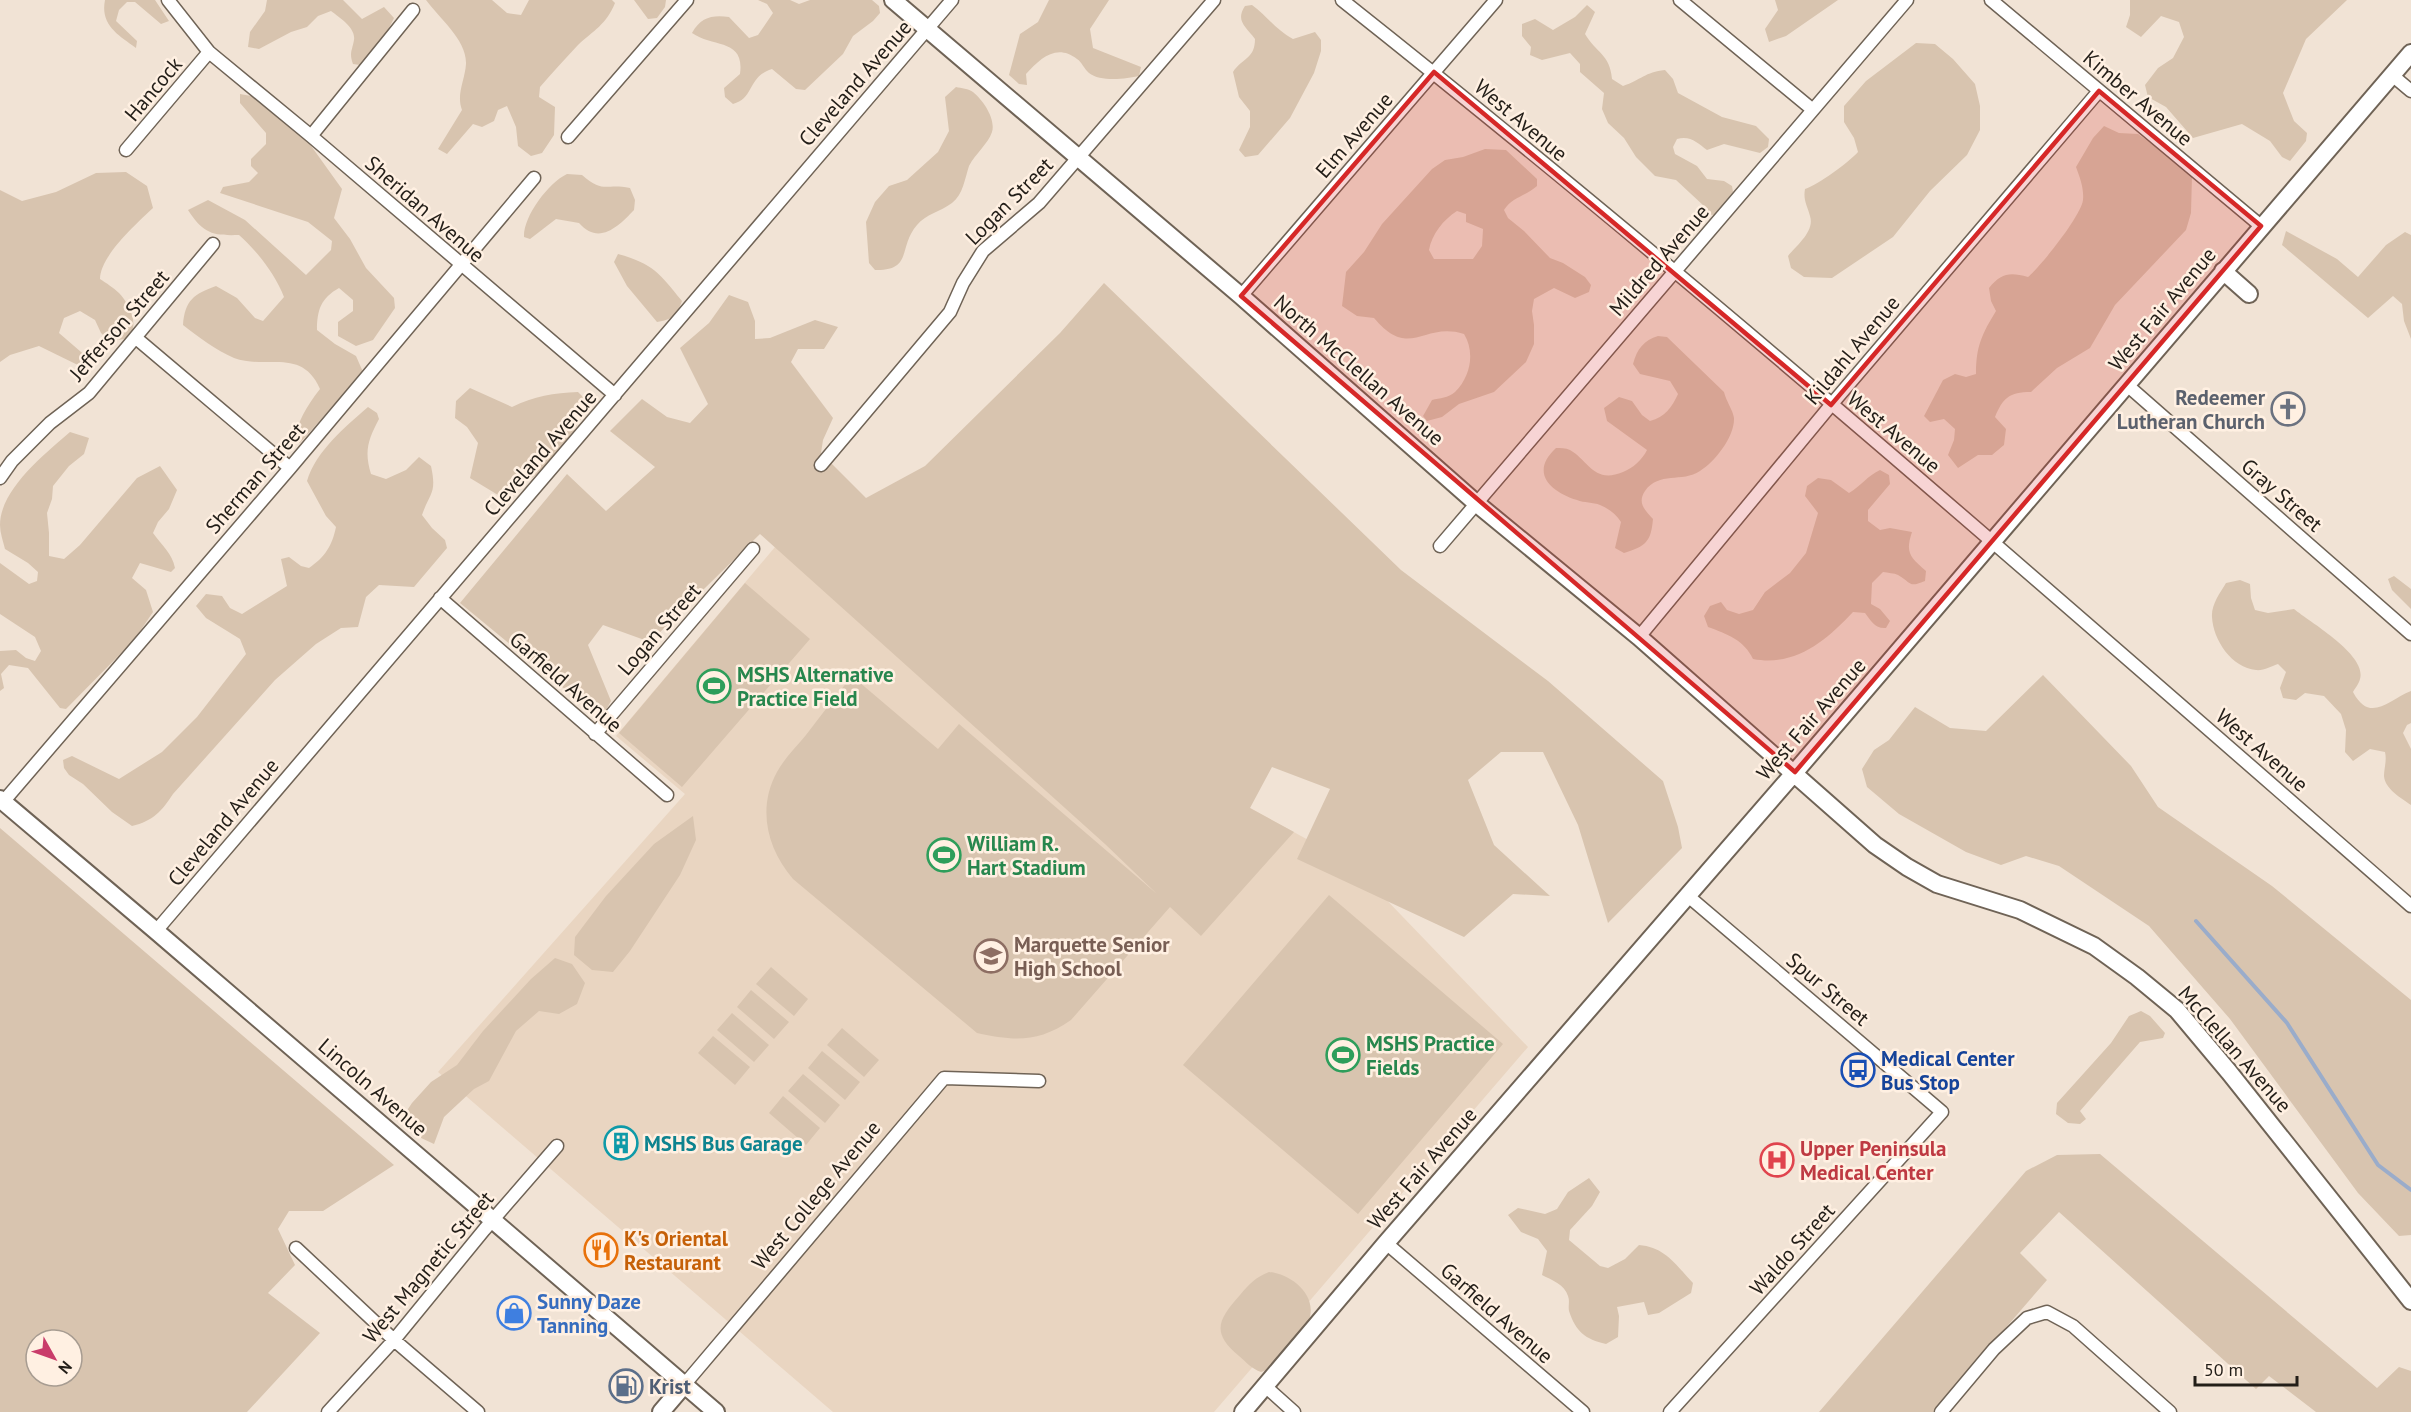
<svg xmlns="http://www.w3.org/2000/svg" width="2411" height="1412" viewBox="0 0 2411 1412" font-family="'PT Sans',sans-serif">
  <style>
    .built { fill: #e9d5c1 }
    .green { fill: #d8c4af; fill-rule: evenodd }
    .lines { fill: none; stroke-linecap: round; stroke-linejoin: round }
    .stream { stroke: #9aacca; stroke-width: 4 }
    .street-casing { stroke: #6f6356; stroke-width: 15 }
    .secondary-casing { stroke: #6f6356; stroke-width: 20 }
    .street { stroke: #fff; stroke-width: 12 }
    .secondary { stroke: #fff; stroke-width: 16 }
    .marked { fill: #d62828; fill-opacity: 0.2; stroke: #d62828; stroke-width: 4.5; stroke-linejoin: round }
    .labels { text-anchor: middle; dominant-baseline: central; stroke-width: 5; stroke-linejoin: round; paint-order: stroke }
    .street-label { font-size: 21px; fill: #231e18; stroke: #fff0e2 }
    .worship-label { font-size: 21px; font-weight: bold; fill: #5b616d; stroke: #fff0e2; text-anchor: end }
    .leisure-label { font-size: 21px; font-weight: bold; fill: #27864d; stroke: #fff0e2; text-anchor: start }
    .education-label { font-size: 21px; font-weight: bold; fill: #785e54; stroke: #fff0e2; text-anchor: start }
    .transit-label { font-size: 21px; font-weight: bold; fill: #164399; stroke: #fff0e2; text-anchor: start }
    .culture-label { font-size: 21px; font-weight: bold; fill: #0d838f; stroke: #fff0e2; text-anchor: start }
    .health-label { font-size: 21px; font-weight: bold; fill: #be3a42; stroke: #fff0e2; text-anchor: start }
    .food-label { font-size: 21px; font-weight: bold; fill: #c56008; stroke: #fff0e2; text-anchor: start }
    .shop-label { font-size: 21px; font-weight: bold; fill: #366cbe; stroke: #fff0e2; text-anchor: start }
    .service-label { font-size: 21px; font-weight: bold; fill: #4e5e75; stroke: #fff0e2; text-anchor: start }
  </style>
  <rect width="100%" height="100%" fill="#f1e3d5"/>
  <path class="built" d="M775,547L1352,864L1528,1047L1214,1412H833L438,1072L685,794L616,736Z"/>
  <path class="green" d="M105,0H155L169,21L161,24L135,2H127L119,10L116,21L137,41L136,48C118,35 100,25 105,0Z
    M267,0H343L362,19L384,7L394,18L387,32L360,65L353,64C349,53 352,51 354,40C356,28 340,18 331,11L318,16L307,27L291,32L259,49L248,47L250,32L265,11Z
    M426,0H492L507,13L521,15L529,0H612L615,3C606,25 594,30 578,45C565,59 552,73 540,87L539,97L555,107L554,135L542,153L531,156L518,146L516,127L507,106L498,110L494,121L482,127L473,124L447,154L438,149L462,110C456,94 465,80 466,64C467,40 439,18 426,0Z
    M634,0H666L665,7L657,18L648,19Z
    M758,0H790L799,4L810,0H872L879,6L880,13L873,21L853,36L843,54L805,90L796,89L772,69C747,77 755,98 733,104L725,97L724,88L740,74C745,38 713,48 692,33C701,17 712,15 729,17L749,38L758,35L773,13L767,4Z
    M1049,0H1109L1090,29L1093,48L1141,67L1139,76C1126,79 1100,82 1089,73C1084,69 1082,62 1077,59C1056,43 1040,59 1026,74L1027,85L1019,84L1009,75L1020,34L1038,22Z
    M1775,0H1838L1786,36L1769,42L1765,29L1778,10Z
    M2130,0H2347L2306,39L2283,93L2294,121L2307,133L2306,141L2290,161L2282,157L2270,141L2242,124L2193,138L2166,107L2148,97L2145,85L2158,68L2173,58L2184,37L2179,22L2161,16L2141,37L2126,27L2130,15Z
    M1252,5C1267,16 1276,30 1293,39L1315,32L1321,40V51L1314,73L1290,118L1258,155L1245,157L1239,150L1250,127V111L1239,97L1233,72C1242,58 1255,59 1255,39C1246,27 1235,21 1245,6Z
    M1587,5L1595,12L1585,34C1596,53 1610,54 1612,79L1623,86C1641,80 1645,72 1665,70L1673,79L1678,93L1722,117L1756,126L1769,139L1768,147L1760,153L1724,144L1707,150C1698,143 1690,135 1677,139L1673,147L1675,154L1697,166L1707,179L1724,181L1732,186L1733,192L1714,215L1706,214L1704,206L1676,180L1655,176L1636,157L1624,138L1608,123L1602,109L1604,93L1580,72V64L1570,53L1542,60L1530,55L1531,47L1522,36V24L1535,19L1553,30L1575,17Z
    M1916,43L1935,44L1953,59L1975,84L1980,106V130L1967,155L1930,191L1893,237L1832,278L1804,277L1791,268L1788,256C1797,245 1815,231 1810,216C1807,205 1803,200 1805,189C1819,184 1848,163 1858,152L1854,138L1844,122V106L1866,81Z
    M956,87C961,88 969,89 973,92C983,100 996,119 992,132C988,144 975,154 969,166C965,178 963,195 952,203C940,212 926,214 917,225C898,247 913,271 875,270L869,263L866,222L875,202L889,186L907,180L938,152L949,131L945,97Z
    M240,94L251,96L309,143L342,189L334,218L350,239L366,268L394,298L395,308L373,340L356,346L338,336V322L353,311V300L339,288C321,298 317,310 317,330L335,344L356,356L363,372L300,443H293C298,421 306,407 320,389C302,347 266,370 234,358C216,350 198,337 183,325C185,300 194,294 216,286L237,298L255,318L263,321L284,297C275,274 258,252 239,235C212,236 203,233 188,210L208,200L245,220L306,275L331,250L332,241L308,222L220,193L223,187L249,182L258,173L251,166V159L266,144V133L240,103Z
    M2104,126L2119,133L2138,134L2171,157L2192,176L2191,213L2186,230L2115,305L2090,348L2057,368L2031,392C2009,392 2003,398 1995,417L2006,429L2004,445L1992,455H1978L1958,468L1948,455L1954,440L1955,429L1944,419L1930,422L1924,416L1943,380L1955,374L1966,377L1976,374C1976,346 1982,334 1996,311L1991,301L1989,288C2001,273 2010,272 2028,277C2041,266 2081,216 2083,200C2084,188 2080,178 2076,167L2093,138Z
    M1485,149L1506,150L1537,179V186C1526,196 1512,197 1504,210L1508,218L1524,231L1550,258L1563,263L1585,277L1591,285L1589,292L1575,298L1554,288L1534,299L1532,311L1534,325V344L1526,362L1494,392L1459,404L1442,417L1427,421L1423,416L1432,400C1440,398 1448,398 1455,392C1471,376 1475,352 1464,334C1423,321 1410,361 1374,318L1357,316L1342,306L1346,272L1364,252L1382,224L1432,169L1445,160L1463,157ZM1457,211L1466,214V222L1483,229L1482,246L1473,259H1434L1429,250C1432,234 1443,220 1457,211Z
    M126,172L147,186L153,208C137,223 100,256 100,279C106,283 114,288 119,293C129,303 143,330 124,339C121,340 114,340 110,341L101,333L95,320L80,311L64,318L59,333L88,358L90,365L86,369L39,346L10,355L0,362V190L22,201L56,192L96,173Z
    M567,174L582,175C604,194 605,183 630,188L635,200L634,210C619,226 599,246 579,223L556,219L530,239L524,237C523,217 548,183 567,174Z
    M2286,231L2337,259L2358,277L2386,245L2405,232L2411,235V339L2404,321L2402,304L2393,296L2368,318L2282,245Z
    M618,254C654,264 659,273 682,301C677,315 672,320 657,322L627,286L614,262Z
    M1104,283L1401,570L1548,681L1663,781L1678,827L1682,848L1608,923L1578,825L1543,752H1501L1468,780L1494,845L1550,896L1513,894L1464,937L1297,859L1330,789L1272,767L1250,808L1294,832L1201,936L1170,907L1071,1020C1038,1043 1014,1041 977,1033L793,879C767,849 757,808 777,772C784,759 796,747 806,735C821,715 836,696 852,676L938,749L959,724L1157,894L1105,844L760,534L650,642L603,625L588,645L611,701L601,719L460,603L567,474L606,511L655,467L610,431L642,399L667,417L690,423L708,404L680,348L709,323L729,295L748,302L755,321V339L770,338L815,320L838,327L824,349H798L791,362L833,418L823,440L821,453L866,498L925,466L1060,333Z
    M1658,336L1667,337L1724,392C1726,401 1733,410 1734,418C1735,436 1715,462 1700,471C1682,483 1659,471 1645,491C1637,503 1645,510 1653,519C1651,542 1646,546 1624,553L1615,548L1621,522C1616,514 1609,509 1600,505C1593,502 1584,503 1577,500C1549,491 1530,472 1556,448C1560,448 1566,448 1570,450C1589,461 1594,484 1623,472C1633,468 1642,460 1647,450L1607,421L1604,408L1619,397L1632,401L1642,415L1650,421C1665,417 1672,407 1678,394L1670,381L1640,374L1633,364C1637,349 1644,340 1658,336Z
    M470,388L512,407C534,396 554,393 578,392L589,403C577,431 547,471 520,486C513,490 505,492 498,495L470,478L478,443L467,427L455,418L456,401Z
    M368,407L377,413L379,419C368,440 364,451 371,474L386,479L406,470L419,457L431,466C437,494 430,492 422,515L432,528L445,540L447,548L414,587L379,585L366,597L358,627L341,628L316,644L275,680L173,794C162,811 153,821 132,826L112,812L83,784L69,775L64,768L63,760L72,756L119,779L162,752L197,717L246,654L240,639L206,618L196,606L206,594L222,596L230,608L242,614L287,586L281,559L289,557L301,566L309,568C325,557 332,546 336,527L326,516L307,481C316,451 345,427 368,407Z
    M70,432L89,438L84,454L69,466L53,486L52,499L47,513L49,533V556L64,559L80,545L137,478L160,466L177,490L169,509L158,522L153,533C162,546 172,553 175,568L171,572L140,563L132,578L146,590L153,612L134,640L66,709L60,708L28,668L9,665L1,674L4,688L0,691V651L16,650L26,658L35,661L41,651L35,637L0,614V563L29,584L37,581L38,572L28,563L5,549C3,541 0,533 0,525C0,489 46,453 70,432Z
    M1880,470L1889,475L1890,484L1868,510V521L1880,530L1890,528L1912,532C1905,553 1910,557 1926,571L1925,581C1908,588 1912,583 1898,575C1894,573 1888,573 1883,572L1872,583L1871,604L1880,609L1890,621L1886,628C1875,629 1871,621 1865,613L1853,612C1826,641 1795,667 1753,659C1744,640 1727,634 1708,627L1704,616L1710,606L1721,602L1727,610L1739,614L1753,610L1765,592L1790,573L1806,553L1818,513L1805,496L1807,486L1818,478L1831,480L1849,493C1861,486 1867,476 1880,470Z
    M2394,576L2411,589V609L2392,590L2388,579Z
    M2240,580L2250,584L2251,598L2255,610L2268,613L2294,609C2311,623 2367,655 2360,679C2359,684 2355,688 2353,692C2370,724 2388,700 2411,691V723L2407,725L2403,733L2411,749V805C2401,798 2385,789 2384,776C2384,768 2387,761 2385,752L2370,749L2353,761L2345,752L2346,730L2341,714L2324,696L2305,693L2296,700L2283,698L2280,688L2286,672L2278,664C2272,666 2263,671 2256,670C2232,668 2213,640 2212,617C2211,605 2220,593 2226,583Z
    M745,583L810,639L682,787L619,733Z
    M2043,675L2131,766L2158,807L2272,886L2411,1000V1235L2399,1236L2358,1193L2230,1019L2149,926L2059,866L2026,856L2001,865L1966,852L1899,814L1867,787L1862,769L1874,750L1889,740L1915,707L1950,728L1986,731Z
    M693,816L696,840L680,875L630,951L613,972L592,970L574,955L575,937L606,896L654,844Z
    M0,828L394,1165L323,1211H289L278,1229L295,1265L268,1293L320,1333L247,1412H0ZM36,1340H72V1376H36Z
    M1329,895L1503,1044L1358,1214L1183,1065Z
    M555,958L572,964L585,983L577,1004L559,1014L539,1011L516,1031L489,1081L474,1089L444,1117L434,1144L419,1137L404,1115L412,1103L431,1082L457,1065L483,1031L531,979Z
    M771,967L808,999L794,1016L756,984Z
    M751,990L789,1022L774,1039L737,1007Z
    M2141,1011L2150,1016L2165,1033L2163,1038L2140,1042L2080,1111L2086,1119L2080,1124L2068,1123L2056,1114L2057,1103L2111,1043L2129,1016Z
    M732,1013L769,1045L754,1062L717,1030Z
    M842,1028L879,1060L864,1077L827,1045Z
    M713,1036L750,1067L735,1085L698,1053Z
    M822,1051L860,1082L845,1100L808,1068Z
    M803,1074L840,1105L825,1123L788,1091Z
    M783,1096L820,1128L806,1145L769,1113Z
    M2100,1154L2377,1388L2399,1367L2411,1371V1412H2316L2269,1376L2256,1389L2059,1212L2020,1253L2047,1280L1933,1412H1819L2026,1171L2057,1155Z
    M1589,1178L1600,1192L1592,1206L1570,1230L1569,1240L1600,1266L1608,1268L1625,1259L1639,1245C1665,1247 1676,1265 1693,1283L1691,1293L1659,1313L1648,1315L1644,1302L1617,1307L1619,1316L1618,1337L1606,1344C1585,1339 1576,1332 1569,1311C1568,1306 1570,1301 1568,1296C1565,1285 1552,1280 1542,1275L1547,1251L1538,1239L1521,1232L1508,1215L1518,1208L1545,1214L1557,1209L1568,1192Z
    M1269,1272C1291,1274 1318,1295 1309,1320C1305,1331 1293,1341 1285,1350C1278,1358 1272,1370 1261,1372C1252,1369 1246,1362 1239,1356C1210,1332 1219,1319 1240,1295C1249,1284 1256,1277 1269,1272Z"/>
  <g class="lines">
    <path class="stream" d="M2196,921L2287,1023L2378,1165L2411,1190"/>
    <defs>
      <path id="street" d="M168,0L209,52L311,136L615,395
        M1342,0C1708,290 2059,599 2411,906
        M1680,0L1813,110
        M1991,0L2261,226
        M2392,75L2411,91
        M311,136L413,10
        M568,137L687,0
        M126,150L209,52
        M1241,296L1496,0
        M136,338L290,468
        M2127,385L2411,634
        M821,465L950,312L963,283L983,251L1039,203L1214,0
        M0,478L12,461L50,423L89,393L213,244
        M1440,546L1907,0
        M440,598L667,795
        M1639,637L1831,405L2099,91
        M595,734L753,549
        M3,802L290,468L534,178
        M156,931L952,0
        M1386,1243L1583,1412
        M296,1248L394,1340L478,1412
        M684,1385L944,1078L1039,1081
        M1265,1386L1294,1412
        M328,1412L394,1340L484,1230L557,1146
        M1670,1412L1942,1112L1688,896
        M1941,1412L1994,1349L2027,1318L2047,1312L2073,1326L2170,1412"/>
      <path id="secondary" d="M893,0L1241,296L1476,503L1639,637L1875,845L1907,867L1937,884L2020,910L2094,946L2137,977L2177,1010L2229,1072L2411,1301
        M2223,271L2249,294
        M0,799L156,931L716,1412
        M661,1412L684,1385
        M1243,1412L1386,1243L1795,772L2411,53"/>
    </defs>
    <use href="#street" class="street-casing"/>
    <use href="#secondary" class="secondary-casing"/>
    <use href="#street" class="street"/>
    <use href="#secondary" class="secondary"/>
  </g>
  <path class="marked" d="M1434,72L1831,405L2099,91L2261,226L1795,772L1241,296Z"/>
  <defs>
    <symbol id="church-ring" viewBox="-11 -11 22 22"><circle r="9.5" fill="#fff0e2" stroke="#6b7280" stroke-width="1.5"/><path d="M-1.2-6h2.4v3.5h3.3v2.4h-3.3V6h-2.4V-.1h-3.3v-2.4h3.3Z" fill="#6b7280"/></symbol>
    <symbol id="stadium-ring" viewBox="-11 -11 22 22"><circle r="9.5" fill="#fff0e2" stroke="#2e9e5b" stroke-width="1.5"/><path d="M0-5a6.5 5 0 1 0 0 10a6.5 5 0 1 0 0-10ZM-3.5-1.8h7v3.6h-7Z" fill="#2e9e5b"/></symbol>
    <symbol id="school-ring" viewBox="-11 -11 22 22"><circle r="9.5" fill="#fff0e2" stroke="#8d6e63" stroke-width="1.5"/><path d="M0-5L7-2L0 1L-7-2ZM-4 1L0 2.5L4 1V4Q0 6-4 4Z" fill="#8d6e63"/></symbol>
    <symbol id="bus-ring" viewBox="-11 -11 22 22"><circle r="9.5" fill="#fff0e2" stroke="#1a4fb4" stroke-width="1.5"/><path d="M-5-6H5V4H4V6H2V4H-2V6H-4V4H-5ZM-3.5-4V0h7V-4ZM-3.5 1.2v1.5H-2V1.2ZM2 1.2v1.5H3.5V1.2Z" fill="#1a4fb4"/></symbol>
    <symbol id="building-ring" viewBox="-11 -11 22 22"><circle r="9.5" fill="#fff0e2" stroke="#0f9aa8" stroke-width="1.5"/><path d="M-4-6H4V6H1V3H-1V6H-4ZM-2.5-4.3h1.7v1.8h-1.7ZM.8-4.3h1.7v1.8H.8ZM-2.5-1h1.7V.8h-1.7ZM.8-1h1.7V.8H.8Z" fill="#0f9aa8"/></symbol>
    <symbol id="hospital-ring" viewBox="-11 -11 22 22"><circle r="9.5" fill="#fff0e2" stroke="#e0444e" stroke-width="1.5"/><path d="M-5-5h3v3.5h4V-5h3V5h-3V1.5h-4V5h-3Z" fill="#e0444e"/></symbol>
    <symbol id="restaurant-ring" viewBox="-11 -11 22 22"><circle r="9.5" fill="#fff0e2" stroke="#e8710a" stroke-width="1.5"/><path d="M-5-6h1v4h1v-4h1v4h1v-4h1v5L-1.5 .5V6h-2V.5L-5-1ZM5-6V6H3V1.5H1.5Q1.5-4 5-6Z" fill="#e8710a"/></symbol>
    <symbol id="shop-ring" viewBox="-11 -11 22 22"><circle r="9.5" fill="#fff0e2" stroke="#3f7fe0" stroke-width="1.5"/><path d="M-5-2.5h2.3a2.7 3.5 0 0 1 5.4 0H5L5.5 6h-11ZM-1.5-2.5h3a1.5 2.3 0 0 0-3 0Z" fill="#3f7fe0"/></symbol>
    <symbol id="fuel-ring" viewBox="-11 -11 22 22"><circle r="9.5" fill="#fff0e2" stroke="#5c6f8a" stroke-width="1.5"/><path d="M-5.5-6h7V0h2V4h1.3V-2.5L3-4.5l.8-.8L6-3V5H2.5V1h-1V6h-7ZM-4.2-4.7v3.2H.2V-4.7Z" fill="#5c6f8a"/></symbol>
  </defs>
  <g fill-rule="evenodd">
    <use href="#church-ring" x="2269" y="390" width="38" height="38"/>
    <use href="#stadium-ring" x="695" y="667" width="38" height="38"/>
    <use href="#stadium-ring" x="925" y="836" width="38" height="38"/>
    <use href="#school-ring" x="972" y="937" width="38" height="38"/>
    <use href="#stadium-ring" x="1324" y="1036" width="38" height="38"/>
    <use href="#bus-ring" x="1839" y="1051" width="38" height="38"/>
    <use href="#building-ring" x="602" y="1124" width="38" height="38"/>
    <use href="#hospital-ring" x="1758" y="1141" width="38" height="38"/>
    <use href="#restaurant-ring" x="582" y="1231" width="38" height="38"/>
    <use href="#shop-ring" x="495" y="1294" width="38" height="38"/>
    <use href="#fuel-ring" x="607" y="1367" width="38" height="38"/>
  </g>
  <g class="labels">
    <g class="street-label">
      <text transform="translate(855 83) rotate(-49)">Cleveland Avenue</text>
      <text transform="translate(153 89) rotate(-50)">Hancock</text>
      <text transform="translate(2138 98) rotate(40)">Kimber Avenue</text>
      <text transform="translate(1521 120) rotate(40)">West Avenue</text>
      <text transform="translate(1354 135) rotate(-49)">Elm Avenue</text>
      <text transform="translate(1009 201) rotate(-45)">Logan Street</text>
      <text transform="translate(425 209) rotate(41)">Sheridan Avenue</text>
      <text transform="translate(1659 260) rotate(-49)">Mildred Avenue</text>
      <text transform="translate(2162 309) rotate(-50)">West Fair Avenue</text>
      <text transform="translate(119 325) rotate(-49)">Jefferson Street</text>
      <text transform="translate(1852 350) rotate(-50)">Kildahl Avenue</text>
      <text transform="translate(1359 370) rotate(41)">North McClellan Avenue</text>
      <text transform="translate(1894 432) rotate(40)">West Avenue</text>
      <text transform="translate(540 453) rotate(-49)">Cleveland Avenue</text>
      <text transform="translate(255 478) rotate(-49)">Sherman Street</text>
      <text transform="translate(2282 495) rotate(41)">Gray Street</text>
      <text transform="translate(659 629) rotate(-49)">Logan Street</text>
      <text transform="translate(566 682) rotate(41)">Garfield Avenue</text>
      <text transform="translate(1811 719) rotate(-49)">West Fair Avenue</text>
      <text transform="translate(2262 750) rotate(41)">West Avenue</text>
      <text transform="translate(223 822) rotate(-50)">Cleveland Avenue</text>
      <text transform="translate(1828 989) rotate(40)">Spur Street</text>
      <text transform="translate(2235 1049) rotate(49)">McClellan Avenue</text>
      <text transform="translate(373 1087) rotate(41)">Lincoln Avenue</text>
      <text transform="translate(1422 1168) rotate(-49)">West Fair Avenue</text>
      <text transform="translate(816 1195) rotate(-50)">West College Avenue</text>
      <text transform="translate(1792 1249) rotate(-48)">Waldo Street</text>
      <text transform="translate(428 1267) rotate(-50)">West Magnetic Street</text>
      <text transform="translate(1497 1313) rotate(41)">Garfield Avenue</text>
    </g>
    <g class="worship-label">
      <text x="2265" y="397">Redeemer<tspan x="2265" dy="24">Lutheran Church</tspan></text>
    </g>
    <g class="leisure-label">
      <text x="737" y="674">MSHS Alternative<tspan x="737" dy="24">Practice Field</tspan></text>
      <text x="967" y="843">William R.<tspan x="967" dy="24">Hart Stadium</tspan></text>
      <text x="1366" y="1043">MSHS Practice<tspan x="1366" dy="24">Fields</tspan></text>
    </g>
    <g class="education-label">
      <text x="1014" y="944">Marquette Senior<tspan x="1014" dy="24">High School</tspan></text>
    </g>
    <g class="transit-label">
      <text x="1881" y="1058">Medical Center<tspan x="1881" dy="24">Bus Stop</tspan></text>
    </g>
    <g class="culture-label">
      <text x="644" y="1143">MSHS Bus Garage</text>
    </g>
    <g class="health-label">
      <text x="1800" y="1148">Upper Peninsula<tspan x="1800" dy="24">Medical Center</tspan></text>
    </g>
    <g class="food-label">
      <text x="624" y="1238">K's Oriental<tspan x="624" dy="24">Restaurant</tspan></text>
    </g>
    <g class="shop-label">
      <text x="537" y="1301">Sunny Daze<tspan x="537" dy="24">Tanning</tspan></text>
    </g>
    <g class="service-label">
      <text x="649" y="1386">Krist</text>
    </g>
  </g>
  <g transform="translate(54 1358) rotate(130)"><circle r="28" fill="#fff0e2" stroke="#a79c91" stroke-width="1.5"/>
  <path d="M0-4.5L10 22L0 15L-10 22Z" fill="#c93c6a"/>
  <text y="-9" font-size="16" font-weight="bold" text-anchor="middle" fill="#231e18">N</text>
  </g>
  <path d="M2195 1376v9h102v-9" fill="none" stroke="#231e18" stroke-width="3"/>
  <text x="2204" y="1376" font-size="18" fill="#231e18" stroke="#fff0e2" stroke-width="4.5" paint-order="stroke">50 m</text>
</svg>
